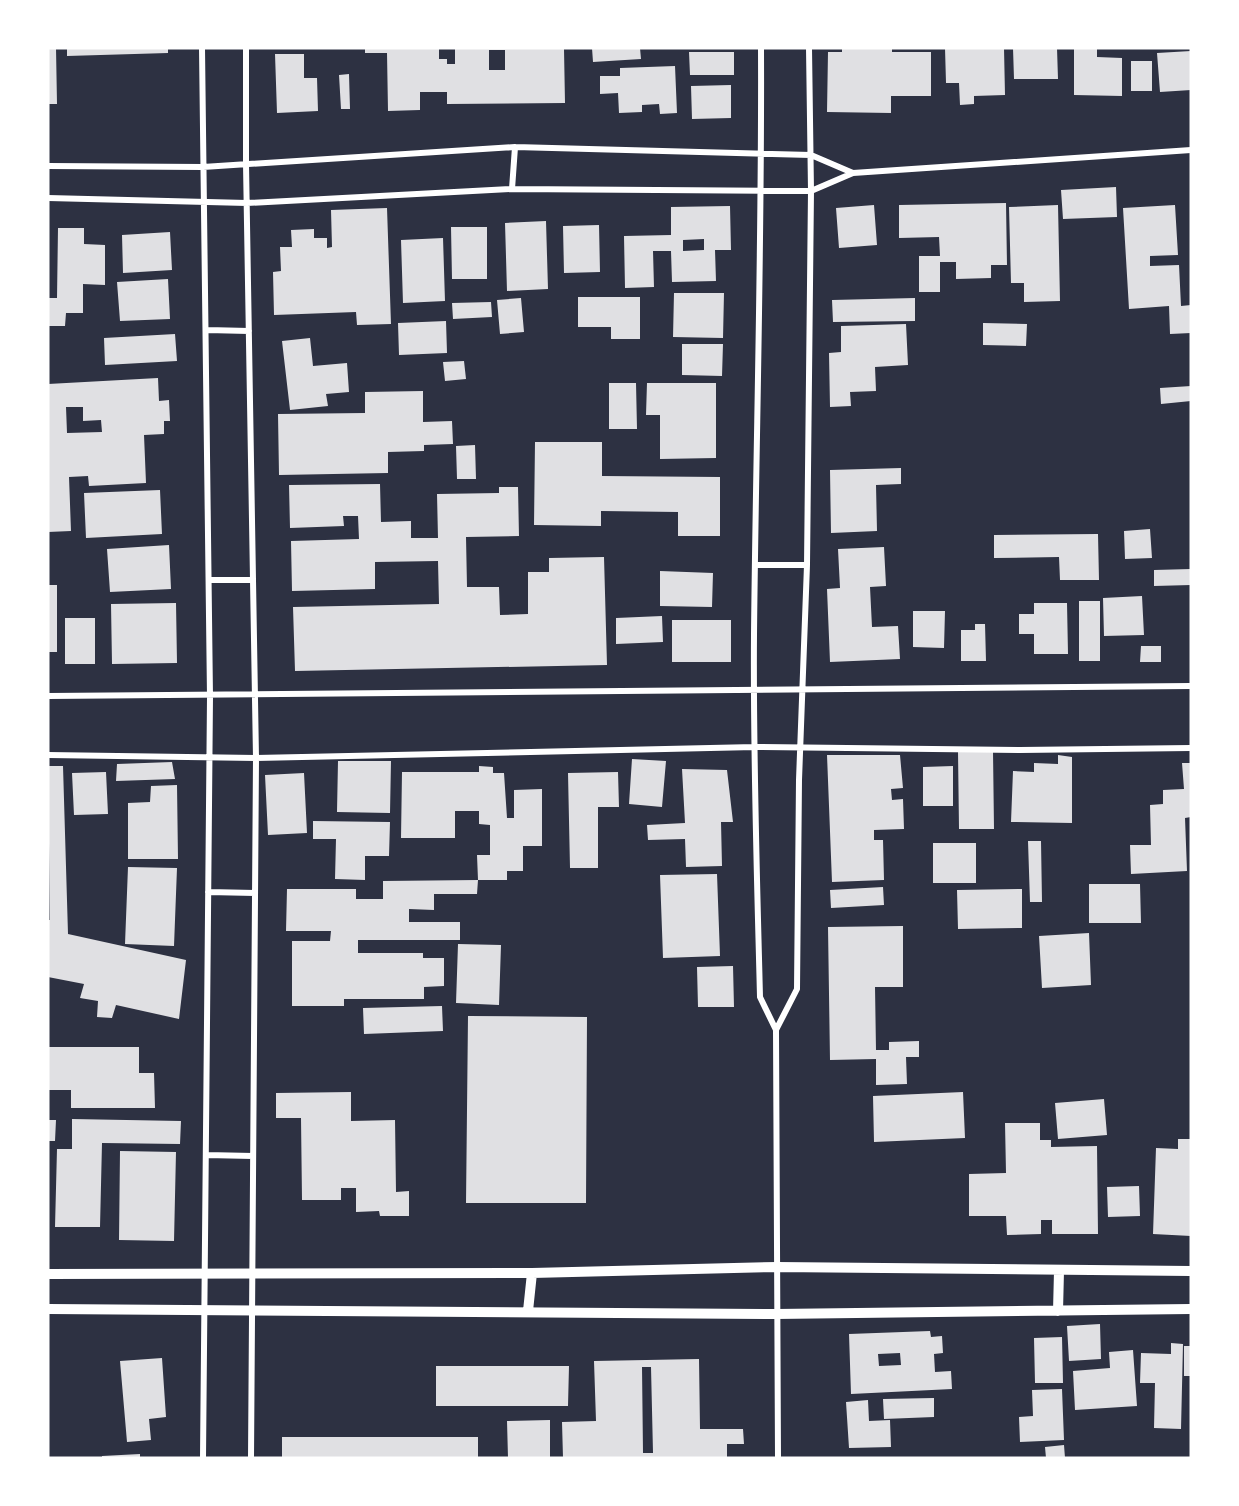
<svg xmlns="http://www.w3.org/2000/svg" width="1239" height="1506" viewBox="0 0 1239 1506" font-family="'DejaVu Sans',sans-serif">
  <style>
    .building { fill: #e0e0e3; fill-rule: evenodd }
    .lines { fill: none; stroke-linecap: round; stroke-linejoin: round }
    .minor { stroke: #fff; stroke-width: 6 }
    .tertiary { stroke: #fff; stroke-width: 10 }
  </style>
  <rect width="100%" height="100%" fill="#2d3142"/>
  <path class="building" d="M48,48H56L57,104H48Z
    M67,48H168V53L67,56Z
    M365,48H439V59H447V64H455V48L564,49L565,103L447,104V92H420V110L388,111L387,53H365ZM489,50H505V70H489Z
    M592,48H640L641,59L593,62Z
    M842,48H892V52H931V96H891V113L827,112L828,52H842Z
    M945,48H1004L1005,95L974,96V104L960,105L959,83H946Z
    M1013,48H1057L1058,79H1014Z
    M1074,48H1097V57L1122,58V96L1074,95Z
    M1191,51V90L1160,92L1157,53Z
    M689,52H734V75H690Z
    M275,54H304V78H317L318,111L277,113Z
    M1131,61H1152V91H1131Z
    M675,66L677,113L660,114L659,104L642,105V112L619,113L618,93L600,94V76H620V68Z
    M349,74L350,109H341L339,75Z
    M731,85V118L692,119L691,86Z
    M1116,187L1117,217L1063,219L1061,190Z
    M1006,203L1007,265H991V278L956,279V262H940V292H919V256H940L939,237L899,238V205Z
    M874,205L877,245L839,248L836,208Z
    M1058,205L1060,301L1024,302V283H1011L1009,207Z
    M1175,205L1178,255L1150,256V266L1179,265L1181,306L1191,305V333L1170,334L1169,306L1129,309L1123,208Z
    M730,206L731,250H715L716,281L672,282L671,251H653L654,287L625,288L624,236L671,235V207ZM704,239V250L683,251V240Z
    M387,208L391,324L357,325L356,312L274,315L273,272L281,271L280,247H292L291,230L314,229V238H327V248L332,247L331,210Z
    M546,221L548,289L507,291L505,223Z
    M599,225L600,272L564,273L563,226Z
    M451,227H487V279H452Z
    M58,228H84V244L105,245V285L83,284V313H66L65,326H48V298H57Z
    M170,232L172,270L123,273L122,235Z
    M443,238L445,301L403,303L401,240Z
    M168,279L170,319L120,321L117,282Z
    M674,293H724L723,338L673,337Z
    M578,297H640V339H611V327H578Z
    M521,298L524,332L500,334L497,300Z
    M915,298V321L833,322L832,300Z
    M491,302L492,317L453,319L452,303Z
    M446,321L447,353L399,355L398,323Z
    M983,323L1027,324L1026,346L983,345Z
    M906,324L908,365L875,367L876,391L850,392L851,406L830,407L829,353L841,352V326Z
    M175,334L177,361L105,365L104,338Z
    M310,338L313,366L347,363L349,392L326,394L328,406L290,410L282,341Z
    M682,344H723L722,376L682,375Z
    M464,361L466,379L445,381L443,362Z
    M158,378L159,401L169,400L170,421H164V434L144,435L146,483L89,486L88,476L69,477L71,531L48,532V384ZM66,407H83V421L101,420L102,432L67,433Z
    M609,383H636L637,429H609Z
    M647,383H716V458L660,459V415H646Z
    M1191,386V401L1161,404L1160,388Z
    M423,391V422L452,421L453,444L424,445V451L388,452V473L279,475L278,414L365,413V392Z
    M535,442H602V476L720,477V536H678V512L601,511V526L534,525Z
    M475,445L476,479H457L456,446Z
    M901,468V484L876,485L877,531L831,533L830,470Z
    M380,484L381,522L411,521V538H438L437,494L499,493V487H518L519,536L466,537L467,587H499L500,615L528,614V572H549V558L604,557L607,665L295,671L293,607L439,604L438,561L375,562V589L292,591L291,541L359,539L358,516H343L344,526L290,528L289,485Z
    M160,490L162,534L86,538L84,493Z
    M1150,529L1152,558L1125,559L1124,531Z
    M1098,534L1099,580H1060L1059,557L994,558V535Z
    M169,545L171,589L110,592L107,549Z
    M884,547L886,586L870,587L872,627L898,626L900,659L830,662L827,589L840,588L838,549Z
    M1191,569V585L1154,586V570Z
    M660,571L713,573L712,607L660,606Z
    M48,585H57V652H48Z
    M1142,596L1144,635L1104,636L1103,598Z
    M1079,601H1100V661H1079Z
    M176,603L177,663L112,664L111,604Z
    M1034,603H1067L1068,654H1034V634H1019V614H1034Z
    M913,611H945L944,648L913,647Z
    M662,616L663,642L616,644V618Z
    M65,618H95V664H65Z
    M672,620H731V662H672Z
    M975,624H985L986,661H961V630H975Z
    M1141,646H1161V662H1140Z
    M958,751H993L994,829H959Z
    M827,755H900L903,788L891,789L892,800L903,799L904,829L874,830V840H883L884,880L832,882Z
    M1058,755L1072,757V823L1011,822L1013,771L1034,772V763L1058,764Z
    M632,759L666,761L662,807L629,804Z
    M338,761H391L390,813L337,812Z
    M172,762L175,779L116,781L117,764Z
    M1182,763H1191V817L1185,818L1187,871L1131,874L1130,845H1151L1150,805L1163,804V790L1184,789Z
    M48,766H63L68,934L186,960L179,1019L116,1005L112,1018L97,1017L98,1001L80,998L84,984L48,977V920H50Z
    M479,766L493,767V773H504L507,818H514V790L542,789V846H523V871H507V880H478L477,894H434V910L409,909V922H460V940H358V953H423V958H444V986L424,987V999H344V1006H292V941H330L331,931H286L287,889H356V899H383V881L478,880L477,855H490V825L479,824V811H455V838H401L402,772H479Z
    M953,766V806H923V767Z
    M682,769L727,770L733,822H721L722,866L686,867L685,839L648,840L647,825L685,823Z
    M106,772L108,814L74,815L72,773Z
    M618,772L619,807H598V868H570L568,773Z
    M304,773L307,833L268,835L265,775Z
    M177,785L178,859H128V803L150,802L151,786Z
    M313,821L390,822L389,856H365V880L335,879L336,839H313Z
    M1028,841H1041L1042,902H1030Z
    M933,843H976V883H933Z
    M128,867L177,868L174,946L125,944Z
    M717,874L720,956L663,958L660,875Z
    M1089,884H1140L1141,923H1089Z
    M883,887L884,905L831,908L830,890Z
    M1022,889V928L958,929L957,890Z
    M903,926V987H875L876,1050H889V1042L919,1041V1057H906L907,1084L876,1085V1059L830,1060L828,927Z
    M1089,933L1091,985L1042,988L1039,936Z
    M458,944L501,945L499,1005L456,1003Z
    M733,966L734,1007H698L697,967Z
    M442,1006L443,1031L364,1034L363,1008Z
    M468,1016L587,1017L586,1203H466Z
    M48,1047H139V1073H154L155,1108H71V1090H48Z
    M351,1092V1121L395,1120L396,1192L409,1191V1216H380L379,1211L356,1212V1188H341V1200H302L301,1118H276V1093Z
    M963,1092L965,1138L874,1142L873,1096Z
    M1104,1099L1107,1135L1058,1139L1055,1103Z
    M72,1119L181,1121L180,1144L102,1143L100,1227H55L57,1149H72Z
    M48,1120H56L55,1141H48Z
    M1005,1123H1040V1140H1051V1147L1097,1146L1098,1234H1052V1220H1041V1234L1007,1235L1006,1216H969V1174L1006,1173Z
    M1178,1139H1191V1236L1153,1234L1156,1148L1178,1149Z
    M120,1151L176,1152L174,1241L119,1240Z
    M1139,1186L1140,1216L1108,1217L1107,1187Z
    M1100,1324L1101,1359L1069,1361L1067,1326Z
    M930,1331L931,1337L942,1336L943,1353L934,1354L935,1372L951,1371L952,1389L851,1394L849,1334ZM900,1353L901,1365L879,1366L878,1354Z
    M1062,1337L1063,1383H1035L1034,1338Z
    M1171,1343L1183,1344L1181,1429L1154,1428L1155,1383H1140L1141,1353L1171,1354Z
    M1184,1346H1191V1376H1184Z
    M1133,1350L1137,1406L1075,1410L1073,1371L1110,1368L1109,1352Z
    M162,1358L166,1417L149,1419L151,1440L127,1442L120,1361Z
    M699,1359L700,1429H743L744,1444H727V1458H563L562,1422L596,1421L594,1361ZM642,1367H651L653,1453H643Z
    M436,1366H569L568,1406H436Z
    M1062,1389L1064,1440L1020,1442L1019,1417L1033,1416L1032,1390Z
    M934,1398V1417L884,1419L883,1399Z
    M868,1400L869,1421L890,1420L891,1447L849,1448L846,1402Z
    M550,1420V1458H508L507,1421Z
    M282,1437H478V1458H282Z
    M1064,1445L1065,1458H1046L1045,1447Z
    M140,1454V1458H102V1456Z"/>
  <g class="lines">
    <path class="minor" d="M202,48L210,697L203,1458
      M246,48V164L256,758L251,1458
      M761,48C762,244 756,439 754,635C753,756 757,877 760,997L776,1030L778,1458
      M48,166L203,167L515,147L811,155L853,173
      M512,189L515,147
      M48,198L247,203L512,189L811,191L853,173L1191,150
      M207,330L249,331
      M755,565H807
      M209,580H252
      M48,696L1191,686
      M48,755L256,758L755,747L1020,750L1191,748
      M208,892L255,893
      M776,1030L797,989L799,780L807,565L811,191L809,48
      M206,1155L253,1156"/>
    <path class="tertiary" d="M48,1274L532,1273L777,1267L1191,1271
      M48,1309L776,1314L1191,1309
      M528,1311L532,1273
      M1058,1311L1059,1271"/>
  </g>
  <rect width="1239" height="1506" fill="none" stroke="#ffffff" stroke-width="99"/>
</svg>
